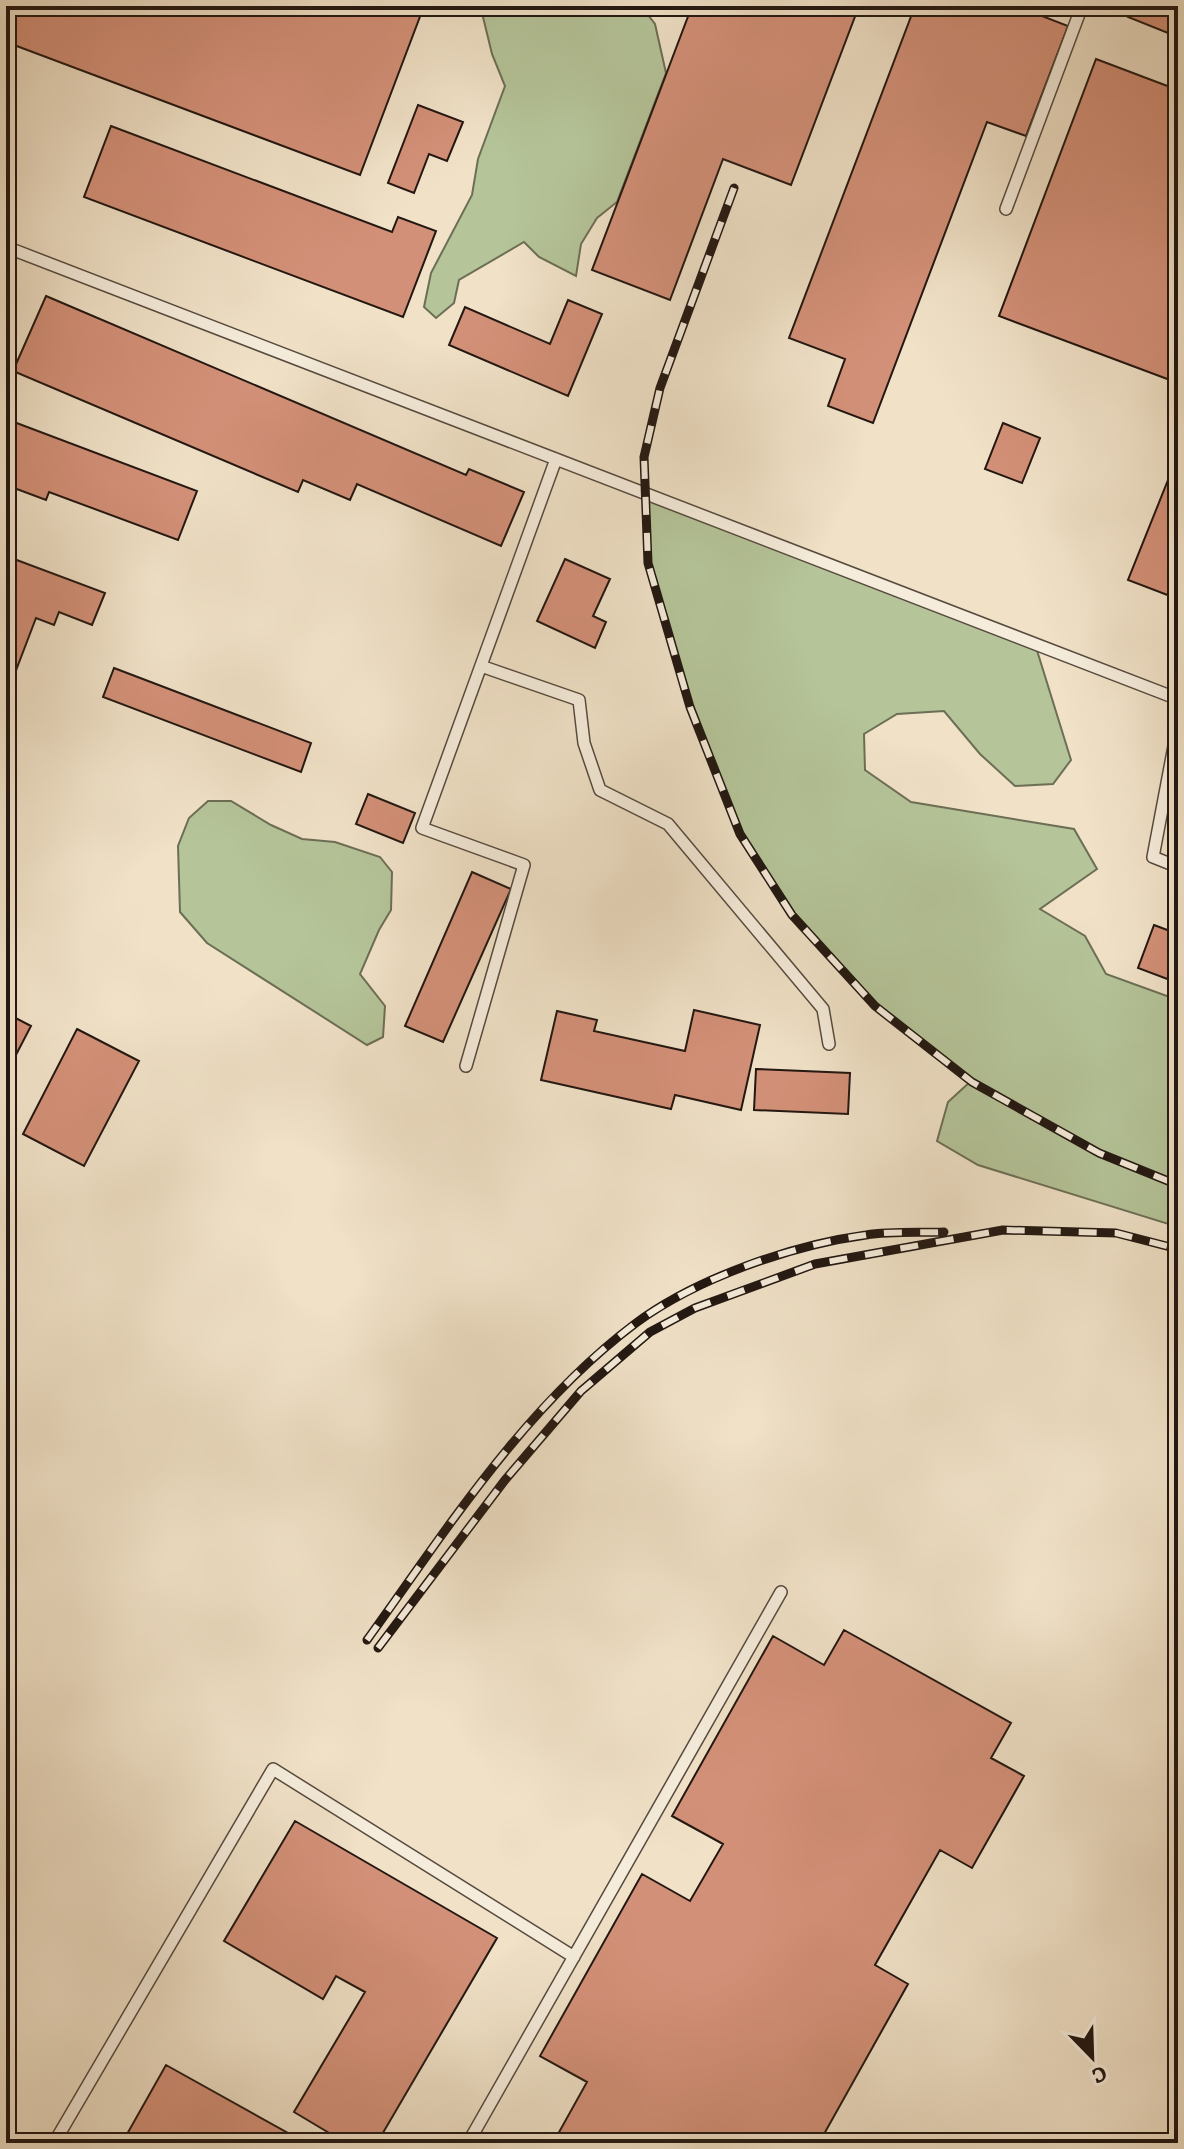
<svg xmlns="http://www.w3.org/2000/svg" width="1184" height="2149" viewBox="0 0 1184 2149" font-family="Alegreya,serif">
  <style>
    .green { fill: #b5c499; stroke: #6c6e55; stroke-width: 2 }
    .building { fill: #d39078; stroke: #221711; stroke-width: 2 }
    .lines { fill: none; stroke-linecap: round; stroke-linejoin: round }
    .lane-casing { stroke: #564a3e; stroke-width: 14 }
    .lane { stroke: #f5ecdb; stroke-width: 11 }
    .rail-casing { stroke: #221711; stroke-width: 9 }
    .rail { stroke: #f5ecdb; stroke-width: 6; stroke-dasharray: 18; stroke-linecap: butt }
  </style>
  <rect width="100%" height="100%" fill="#f0e1c7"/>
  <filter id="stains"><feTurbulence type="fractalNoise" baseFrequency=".0025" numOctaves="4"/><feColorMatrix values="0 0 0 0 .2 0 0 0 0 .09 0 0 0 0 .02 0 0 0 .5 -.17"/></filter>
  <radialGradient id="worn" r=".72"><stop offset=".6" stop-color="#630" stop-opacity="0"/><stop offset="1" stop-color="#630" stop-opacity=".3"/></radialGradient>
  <path class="green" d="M487,6H641L655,24L666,73L617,202L597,218L581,244L576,276L539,257L524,242L459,280L454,303L436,318L424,307L431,273L472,195L478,159L505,86L492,54L482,13Z
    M645,493L1035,644L1071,760L1053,784L1015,786L980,754L944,711L897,714L864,734L865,770L911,802L1074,829L1097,869L1040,909L1085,936L1106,974L1178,1000V1227L978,1165L937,1141L948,1102L971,1081L875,1006L792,915L740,834L690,707L648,563Z
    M208,801H231L271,825L302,839L335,842L380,857L392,872L391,910L379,930L360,974L385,1006L383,1037L367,1045L207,943L180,912L178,846L189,818Z"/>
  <path class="building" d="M6,6H424L360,175L6,42Z
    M692,6H859L791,185L723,159L670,300L592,270Z
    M915,6H1016L1068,26L1026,136L987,122L873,423L828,406L845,359L789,338Z
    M1132,6H1178V37L1128,17Z
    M1096,59L1178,90V383L999,316Z
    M418,105L463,122L447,161L429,154L414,193L388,183Z
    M111,126L392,232L398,217L436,231L403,317L84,197Z
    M6,165L14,168L6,189Z
    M46,296L466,475L469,469L524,492L501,546L357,484L350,500L303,480L298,492L13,371Z
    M568,300L602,314L568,396L449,345L465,307L550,344Z
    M6,419L197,491L178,540L49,492L46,500L6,485Z
    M1003,423L1040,438L1022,483L985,469Z
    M1178,455V599L1128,580Z
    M6,556L105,593L92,625L59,612L54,625L36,618L10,686L6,685Z
    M565,559L610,579L593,616L606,622L595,648L537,621Z
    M114,668L311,743L301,772L103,697Z
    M368,794L415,813L403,843L356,824Z
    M472,872L511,889L443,1042L405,1026Z
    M1154,925L1178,934V983L1138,968Z
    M694,1010L760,1025L741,1110L675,1095L671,1109L541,1080L557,1011L597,1020L594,1031L685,1051Z
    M6,1013L31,1026L6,1074Z
    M77,1029L139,1061L84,1166L23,1134Z
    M756,1069L850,1073L848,1114L754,1110Z
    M844,1630L1011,1723L991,1758L1024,1776L972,1868L940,1850L875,1965L908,1984L819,2143H553L587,2082L540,2056L642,1874L690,1901L723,1844L672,1816L773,1636L824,1665Z
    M295,1821L497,1938L377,2143H346L294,2112L365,1992L336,1976L323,1999L224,1941Z
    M166,2065L306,2143H122Z"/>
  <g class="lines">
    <defs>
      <path id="lane" d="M1006,209L1082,6
        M6,247L1178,699
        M481,666L579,700L584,743L600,790L668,824L823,1009L829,1044
        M1178,725L1153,857L1178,867
        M466,1066L524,865L422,828L556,459
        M54,2143L273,1769L574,1957
        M468,2143L781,1592"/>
    </defs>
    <use href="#lane" class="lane-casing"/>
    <use href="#lane" class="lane"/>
    <defs>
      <path id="rail" d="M734,188L660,388L644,457L648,563L690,707L740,834L792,915L875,1006L972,1082L1099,1153L1178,1185
        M367,1640C447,1529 525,1406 636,1323C697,1278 792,1245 866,1235C891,1231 919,1233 944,1232
        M378,1648L505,1480L581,1391L650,1332L695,1308L815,1264L1003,1230L1116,1233L1178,1249"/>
    </defs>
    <use href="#rail" class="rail-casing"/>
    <use href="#rail" class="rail"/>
  </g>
  <rect width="1184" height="2149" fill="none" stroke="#f0e1c7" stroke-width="32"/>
  <rect x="8" y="8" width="1168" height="2133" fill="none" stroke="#221711" stroke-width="4"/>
  <rect x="16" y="16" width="1152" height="2117" fill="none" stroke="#221711" stroke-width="2"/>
  <g transform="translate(1092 2057) rotate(157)" stroke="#f5ecdb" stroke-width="6" paint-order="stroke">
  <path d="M0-6L14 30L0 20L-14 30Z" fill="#221711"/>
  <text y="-12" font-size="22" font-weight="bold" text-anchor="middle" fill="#221711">С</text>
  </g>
  <rect width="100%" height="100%" filter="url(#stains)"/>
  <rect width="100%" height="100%" fill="url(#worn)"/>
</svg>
